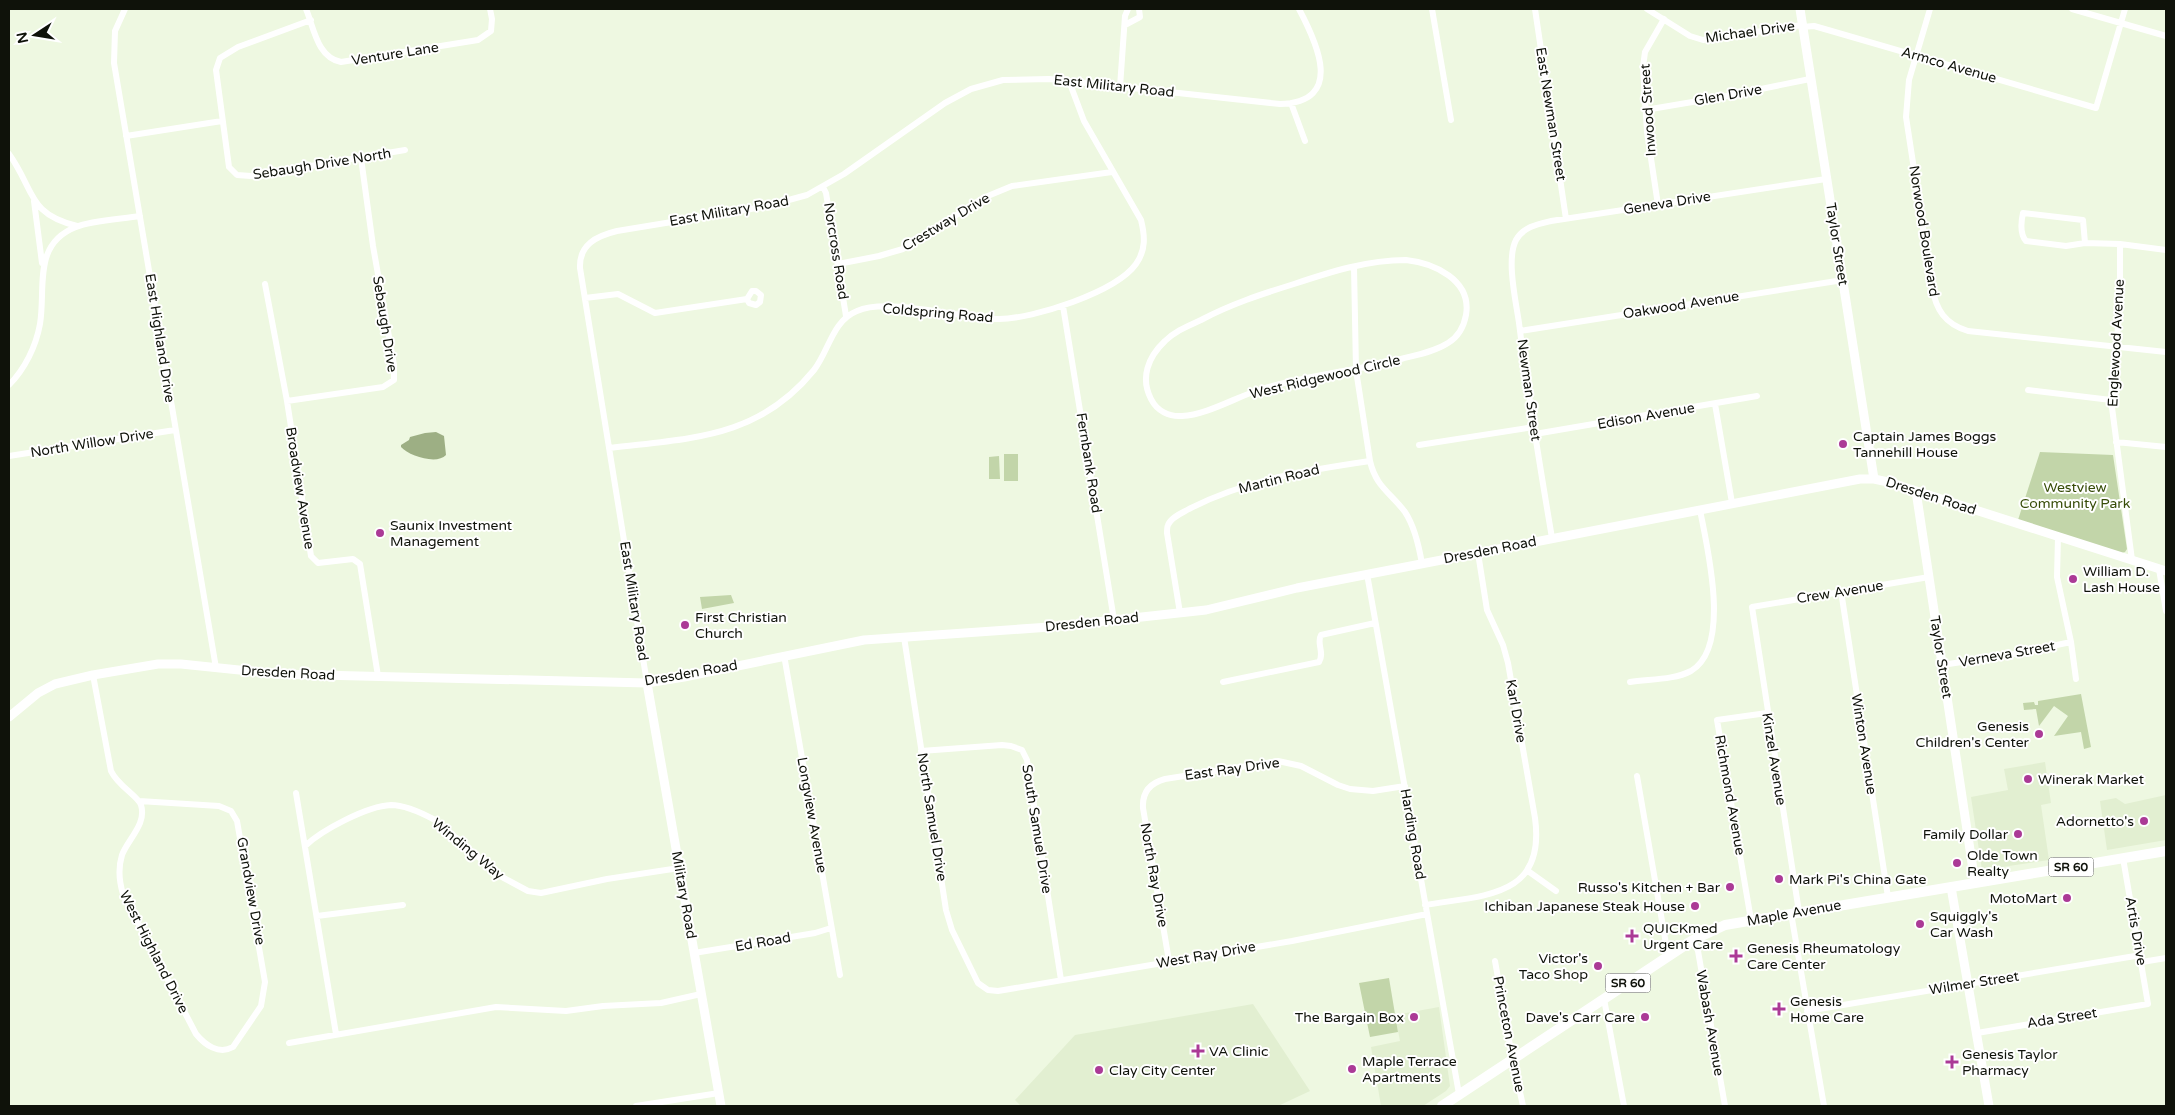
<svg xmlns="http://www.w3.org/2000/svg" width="2175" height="1115" viewBox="0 0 2175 1115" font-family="'Varela Round',sans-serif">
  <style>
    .built { fill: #e2efd1 }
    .green { fill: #c2d5a9 }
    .water { fill: #9daf84 }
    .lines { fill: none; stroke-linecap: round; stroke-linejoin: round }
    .street { stroke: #fff; stroke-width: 6 }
    .secondary { stroke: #fff; stroke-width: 9 }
    .primary { stroke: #fff; stroke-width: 10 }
    .poi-dot { fill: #ab3a96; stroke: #fff; stroke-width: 2 }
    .labels { text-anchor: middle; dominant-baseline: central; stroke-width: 4; stroke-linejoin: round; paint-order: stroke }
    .shield { fill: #fff; stroke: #575954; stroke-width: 1 }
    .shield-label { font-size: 12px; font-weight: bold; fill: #0f120a }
    .street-label { font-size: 14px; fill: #0f120a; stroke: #fff }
    .poi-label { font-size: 14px; fill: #0f120a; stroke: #fff; text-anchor: start }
    .park-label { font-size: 14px; fill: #374c08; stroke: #fff }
  </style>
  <rect width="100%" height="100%" fill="#eef8e1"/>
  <path class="built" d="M2045,762L2051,803L2041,805L2049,860L1982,870L1971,797L2008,790L2004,769Z
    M2166,795V840L2107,850L2100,801L2116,798L2125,804Z
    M1253,1004L1310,1091L1278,1106H1021L1015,1100L1075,1035Z
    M1439,1007L1450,1086L1446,1091L1423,1106H1381L1371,1047L1400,1041L1395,1015Z"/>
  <path class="green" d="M2040,452L2113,455L2127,549L2125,552L2122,553L2018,520Z
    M1004,454H1018V481H1004Z
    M999,456L1000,479H989V457Z
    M731,595L734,603L702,609L700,597Z
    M2081,694L2091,747L2084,749L2081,732L2054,736L2068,716L2054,706L2039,726L2036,709L2024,710L2023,703L2034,702L2035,705H2038V701Z
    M1389,978L1398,1032L1370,1037L1359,983Z"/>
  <path class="water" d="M425,433L436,432L444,436L446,455C437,465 409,456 401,447V445L409,440L410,437Z"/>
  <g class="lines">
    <path class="street" d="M125,9L115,31L114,63L216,668
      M306,9C314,28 317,57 341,62L478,40L491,31L492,19L490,9
      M1432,9L1451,120
      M1535,9L1566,219
      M1647,9L1690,36L1703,40L1802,25
      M1930,9L1909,80L1906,117L1932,287C1936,310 1945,324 1968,331L2166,352
      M2072,9L2166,36
      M311,20L238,47L220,58L216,70L229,167L237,175L251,176L405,150
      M1125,25L1140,17L1139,9
      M1802,27L1814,26L1828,30L2096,108L2125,9
      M1120,87L1125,16L1128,9
      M1291,103L1305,141
      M1645,110L1722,97L1810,79
      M126,136L222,121
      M9,154C35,190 27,214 77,226
      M823,187L826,193L846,316
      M34,201L42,263
      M1658,205L1647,132L1643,67L1645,52L1664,19
      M2085,243L2066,246L2026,241C2020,234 2021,222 2023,213L2083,220L2085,243L2120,244L2166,250
      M2120,244V306L2111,400L2132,560
      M1406,260C1434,263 1472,280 1466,315C1464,326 1458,337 1448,343C1434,352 1416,355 1401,359C1355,371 1307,375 1262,389C1238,396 1207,415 1182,416C1169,417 1157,411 1151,399C1140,378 1148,357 1165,341C1175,331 1188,326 1201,320C1231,304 1262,294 1294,284C1330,272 1367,260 1406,260Z
      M838,264L879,256L903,249L983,198L1012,186L1112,172
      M1354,267L1356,370L1370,461
      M265,284L287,401L311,556L318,563L353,559L360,564L378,676
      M585,298L618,294L655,313L747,299L749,303L756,305L760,302L761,295L756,291H752L747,299
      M1063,306L1114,620
      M1520,331L1843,280
      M9,385C25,369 36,346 40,324C46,288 32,244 76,227C92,220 122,219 140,216
      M2028,390L2111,400
      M287,401L383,387L394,380V365L373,246L361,158
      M1715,404L1732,503
      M1535,434L1757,396
      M2116,442L2166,447
      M1419,445L1534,427
      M610,448C691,438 758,439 814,370C829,351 832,321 857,311C889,297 962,319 999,319C1033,319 1116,292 1136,264C1146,250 1145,236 1141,220L1084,121L1069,81
      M9,456L175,430
      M2058,537L2057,577L2071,642L2076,679
      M1552,538C1540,467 1528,395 1519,323C1516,302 1506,259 1516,240C1523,227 1538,224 1551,221L1826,179
      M2159,569L2166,611
      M1367,574L1459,1094
      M1841,591L1888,897
      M1180,613L1167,533C1167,530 1167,527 1168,525C1171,517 1182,513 1189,509C1245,480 1308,470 1370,461C1376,487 1390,492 1405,512C1415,527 1419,546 1422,564
      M904,637L946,910L952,930L978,983L988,990L998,991L1292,941L1427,914
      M784,655L840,975
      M1942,665L2014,654L2071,642
      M93,675L111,771C118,786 138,796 141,805C147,824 128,839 122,855C118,868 119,881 123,894L196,1034C205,1045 219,1055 233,1047L261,1006L265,982L237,821L231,811L219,806L139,801
      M1223,682L1319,662C1325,653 1316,643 1321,635L1375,623
      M1630,682C1649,679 1674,680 1691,671C1732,647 1707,547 1700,510
      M647,683L580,268C579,245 596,236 617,231L763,207L807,195L844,174L945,103L971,89L1003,80L1049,79L1280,104C1345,102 1317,43 1299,9
      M921,751L1002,745L1011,746L1022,750L1027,760L1061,980
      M1637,776L1666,944L1671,955
      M296,793L336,1034
      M305,846C322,830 367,806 391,805C406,805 422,813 435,820L502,877L528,891L541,893L607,879L679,868
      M1528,871L1556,891
      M1425,905C1484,895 1546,898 1535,818L1508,663L1503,645L1487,610L1478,553
      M1799,912L1752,607L1929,577
      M1791,913L1824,1106
      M317,916L403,905
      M1751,920L1717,720L1767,713
      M1693,940L1698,951L1725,1106
      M694,953L815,933L831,928
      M1169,961L1143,808C1142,792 1150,783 1165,779L1278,761L1301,766L1338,785L1350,789L1373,791L1405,786
      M1495,961L1511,1051L1523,1106
      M2142,962L2166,958
      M1604,999L1624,1106
      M1807,1011L2141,955
      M1977,1033L2148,1004L2123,858
      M289,1043L496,1007L566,1011L603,1006L661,1003L701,994
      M636,1106L719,1093"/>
    <path class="secondary" d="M1800,9L1874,479
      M1916,491L1975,883
      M647,683L721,1106
      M9,717L38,693L55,684L93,675L158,664H181L279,674L647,683L684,677L864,640L1050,627L1206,610L1297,588L1860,479H1874L1888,482L2166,571
      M1951,887L1989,1106"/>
    <path class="primary" d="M1442,1106L1693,940L1725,925L2166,851"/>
  </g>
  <g class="poi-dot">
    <circle cx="1843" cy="444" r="5"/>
    <circle cx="380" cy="533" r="5"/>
    <circle cx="2073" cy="579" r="5"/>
    <circle cx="685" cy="625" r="5"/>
    <circle cx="2039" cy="734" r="5"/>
    <circle cx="2028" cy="779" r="5"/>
    <circle cx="2144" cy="821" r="5"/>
    <circle cx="2018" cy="834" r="5"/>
    <circle cx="1957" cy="863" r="5"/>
    <circle cx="1779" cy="879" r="5"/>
    <circle cx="1730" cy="887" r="5"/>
    <circle cx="2067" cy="898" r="5"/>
    <circle cx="1695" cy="906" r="5"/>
    <circle cx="1920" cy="924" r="5"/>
    <path d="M1629.5 928.5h5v5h5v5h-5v5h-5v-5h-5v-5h5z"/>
    <path d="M1733.5 948.5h5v5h5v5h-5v5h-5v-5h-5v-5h5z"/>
    <circle cx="1598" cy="966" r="5"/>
    <path d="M1776.5 1001.5h5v5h5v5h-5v5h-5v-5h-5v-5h5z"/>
    <circle cx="1414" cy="1017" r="5"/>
    <circle cx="1645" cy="1017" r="5"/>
    <path d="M1195.5 1043.5h5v5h5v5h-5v5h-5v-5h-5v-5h5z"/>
    <path d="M1949.5 1054.5h5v5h5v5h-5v5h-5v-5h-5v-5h5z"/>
    <circle cx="1352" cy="1069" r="5"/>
    <circle cx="1099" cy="1070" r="5"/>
  </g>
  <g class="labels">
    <g class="shield">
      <rect x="2048.5" y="857.5" width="45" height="19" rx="4"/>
      <rect x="1605.5" y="973.5" width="45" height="19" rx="4"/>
    </g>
    <g class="shield-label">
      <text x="2071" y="867">SR 60</text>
      <text x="1628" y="983">SR 60</text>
    </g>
    <g class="street-label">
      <text transform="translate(1750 32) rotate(-8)">Michael Drive</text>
      <text transform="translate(395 54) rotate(-9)">Venture Lane</text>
      <text transform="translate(1949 65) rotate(16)">Armco Avenue</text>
      <text transform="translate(1114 86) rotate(6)">East Military Road</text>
      <text transform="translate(1728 95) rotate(-10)">Glen Drive</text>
      <text transform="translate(1648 110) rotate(-94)">Inwood Street</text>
      <text transform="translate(1551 114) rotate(81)">East Newman Street</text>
      <text transform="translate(322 164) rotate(-9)">Sebaugh Drive North</text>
      <text transform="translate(1667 203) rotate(-9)">Geneva Drive</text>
      <text transform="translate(729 211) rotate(-10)">East Military Road</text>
      <text transform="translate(946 222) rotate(-31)">Crestway Drive</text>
      <text transform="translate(1924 231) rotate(81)">Norwood Boulevard</text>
      <text transform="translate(1837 244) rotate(81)">Taylor Street</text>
      <text transform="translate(836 251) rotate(81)">Norcross Road</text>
      <text transform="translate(1681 305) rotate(-9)">Oakwood Avenue</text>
      <text transform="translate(938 313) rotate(5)">Coldspring Road</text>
      <text transform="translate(385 324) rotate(81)">Sebaugh Drive</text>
      <text transform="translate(160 338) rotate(81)">East Highland Drive</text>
      <text transform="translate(2116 343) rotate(-87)">Englewood Avenue</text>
      <text transform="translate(1325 377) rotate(-13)">West Ridgewood Circle</text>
      <text transform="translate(1529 390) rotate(82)">Newman Street</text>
      <text transform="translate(1646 416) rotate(-10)">Edison Avenue</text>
      <text transform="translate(92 443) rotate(-9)">North Willow Drive</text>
      <text transform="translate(1089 463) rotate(81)">Fernbank Road</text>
      <text transform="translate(1279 479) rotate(-14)">Martin Road</text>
      <text transform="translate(300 488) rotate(81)">Broadview Avenue</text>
      <text transform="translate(1931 496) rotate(18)">Dresden Road</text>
      <text transform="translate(1490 550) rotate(-11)">Dresden Road</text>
      <text transform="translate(1840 592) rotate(-9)">Crew Avenue</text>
      <text transform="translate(634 601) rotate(81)">East Military Road</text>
      <text transform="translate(1092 622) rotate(-6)">Dresden Road</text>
      <text transform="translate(2007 654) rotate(-10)">Verneva Street</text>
      <text transform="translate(1941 657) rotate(81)">Taylor Street</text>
      <text transform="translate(288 673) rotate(3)">Dresden Road</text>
      <text transform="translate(691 673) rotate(-10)">Dresden Road</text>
      <text transform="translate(1516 711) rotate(80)">Karl Drive</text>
      <text transform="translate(1864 744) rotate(81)">Winton Avenue</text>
      <text transform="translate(1774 759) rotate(81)">Kinzel Avenue</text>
      <text transform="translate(1232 769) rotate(-8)">East Ray Drive</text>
      <text transform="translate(1730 795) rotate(80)">Richmond Avenue</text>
      <text transform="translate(812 815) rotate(80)">Longview Avenue</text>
      <text transform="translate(932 817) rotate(81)">North Samuel Drive</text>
      <text transform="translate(1037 829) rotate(81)">South Samuel Drive</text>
      <text transform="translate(1413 834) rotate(80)">Harding Road</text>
      <text transform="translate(468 849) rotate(39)">Winding Way</text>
      <text transform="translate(1154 875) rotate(80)">North Ray Drive</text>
      <text transform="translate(251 891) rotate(80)">Grandview Drive</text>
      <text transform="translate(684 895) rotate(80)">Military Road</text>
      <text transform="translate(1794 913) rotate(-10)">Maple Avenue</text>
      <text transform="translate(2136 931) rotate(80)">Artis Drive</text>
      <text transform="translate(763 942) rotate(-10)">Ed Road</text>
      <text transform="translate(154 952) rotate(63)">West Highland Drive</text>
      <text transform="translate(1206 955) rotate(-10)">West Ray Drive</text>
      <text transform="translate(1974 983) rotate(-9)">Wilmer Street</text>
      <text transform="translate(2062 1018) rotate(-9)">Ada Street</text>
      <text transform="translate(1710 1023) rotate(80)">Wabash Avenue</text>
      <text transform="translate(1509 1034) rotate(79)">Princeton Avenue</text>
    </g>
    <g class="poi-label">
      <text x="1853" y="436">Captain James Boggs<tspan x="1853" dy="16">Tannehill House</tspan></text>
      <text x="390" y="525">Saunix Investment<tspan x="390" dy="16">Management</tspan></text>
      <text x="2083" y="571">William D.<tspan x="2083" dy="16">Lash House</tspan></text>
      <text x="695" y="617">First Christian<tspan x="695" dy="16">Church</tspan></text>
      <text x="2029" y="726" text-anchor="end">Genesis<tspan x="2029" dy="16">Children's Center</tspan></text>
      <text x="2038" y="779">Winerak Market</text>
      <text x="2134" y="821" text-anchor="end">Adornetto's</text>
      <text x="2008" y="834" text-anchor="end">Family Dollar</text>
      <text x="1967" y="855">Olde Town<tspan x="1967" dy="16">Realty</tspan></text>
      <text x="1789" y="879">Mark Pi's China Gate</text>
      <text x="1720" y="887" text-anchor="end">Russo's Kitchen + Bar</text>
      <text x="2057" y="898" text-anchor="end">MotoMart</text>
      <text x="1685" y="906" text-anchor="end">Ichiban Japanese Steak House</text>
      <text x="1930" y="916">Squiggly's<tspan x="1930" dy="16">Car Wash</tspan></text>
      <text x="1643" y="928">QUICKmed<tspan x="1643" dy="16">Urgent Care</tspan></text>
      <text x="1747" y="948">Genesis Rheumatology<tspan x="1747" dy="16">Care Center</tspan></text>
      <text x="1588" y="958" text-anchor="end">Victor's<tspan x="1588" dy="16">Taco Shop</tspan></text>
      <text x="1790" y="1001">Genesis<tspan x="1790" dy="16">Home Care</tspan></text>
      <text x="1404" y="1017" text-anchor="end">The Bargain Box</text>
      <text x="1635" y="1017" text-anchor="end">Dave's Carr Care</text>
      <text x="1209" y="1051">VA Clinic</text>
      <text x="1962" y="1054">Genesis Taylor<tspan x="1962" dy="16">Pharmacy</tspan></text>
      <text x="1362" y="1061">Maple Terrace<tspan x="1362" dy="16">Apartments</tspan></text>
      <text x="1109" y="1070">Clay City Center</text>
    </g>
    <g class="park-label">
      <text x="2075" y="487">Westview<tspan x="2075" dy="16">Community Park</tspan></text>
    </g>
  </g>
  <rect width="2175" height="1115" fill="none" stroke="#0f120a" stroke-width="20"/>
  <g transform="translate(35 35) rotate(258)" stroke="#ffffff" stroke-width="4" paint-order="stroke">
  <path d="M0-4L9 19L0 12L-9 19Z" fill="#0f120a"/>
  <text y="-8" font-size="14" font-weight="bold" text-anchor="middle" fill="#0f120a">N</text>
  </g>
</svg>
